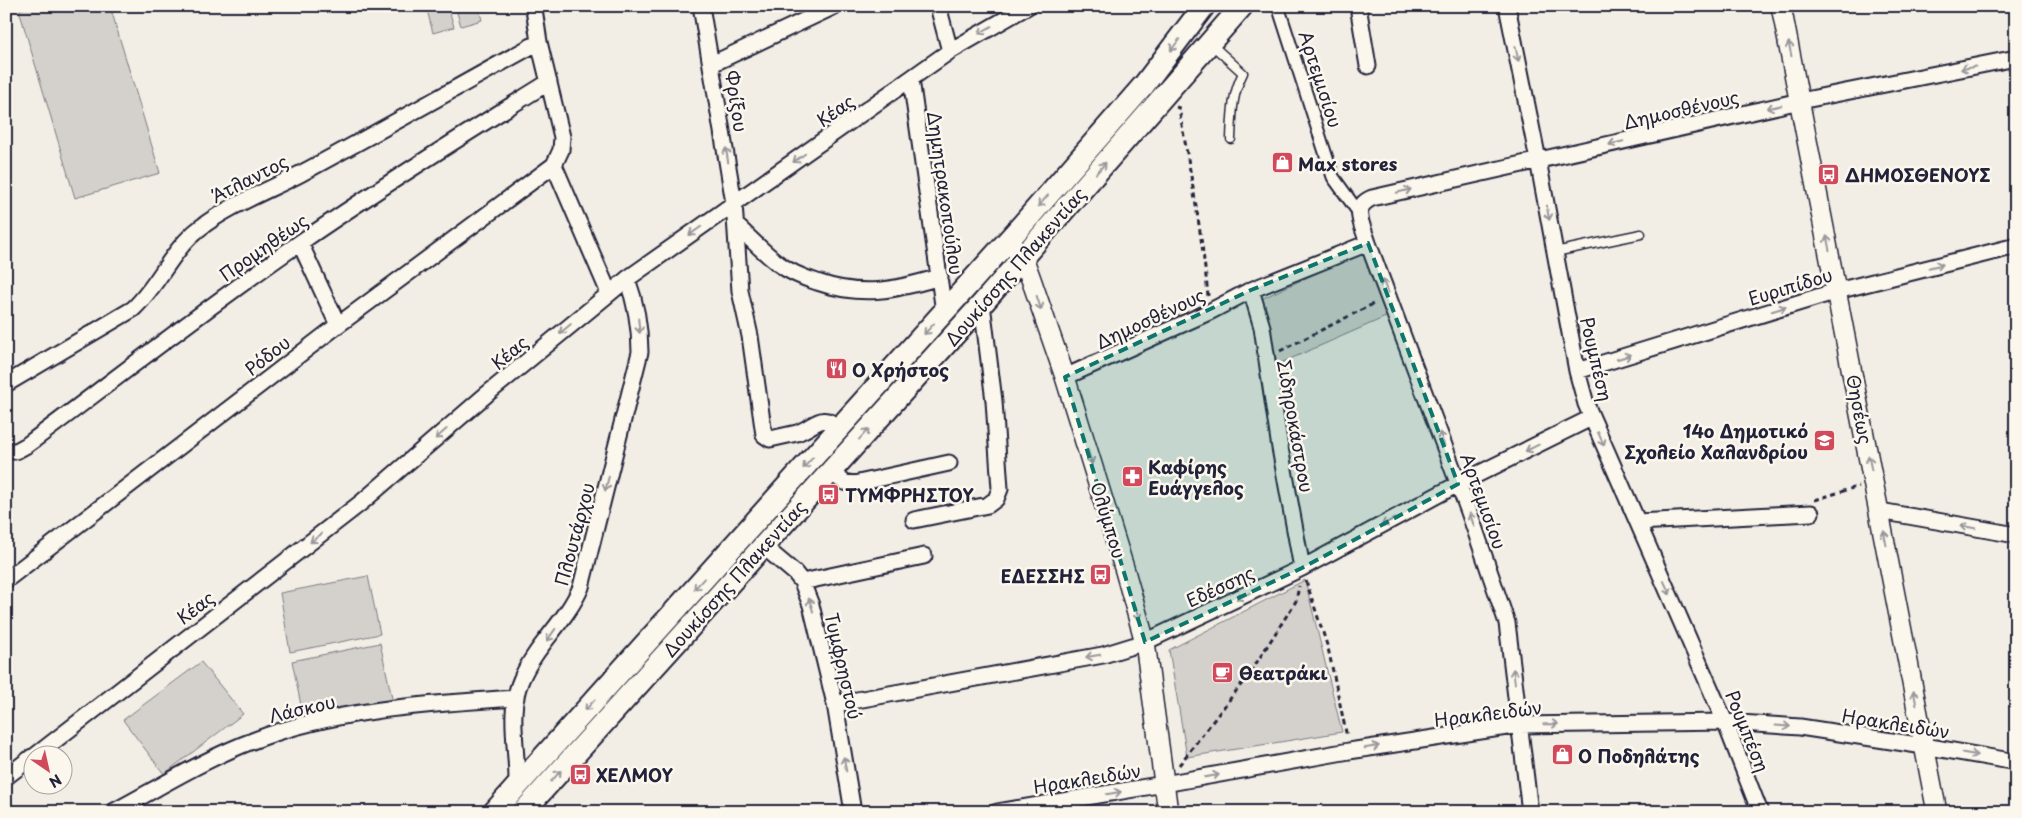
<svg xmlns="http://www.w3.org/2000/svg" width="2022" height="818" viewBox="0 0 2022 818" font-family="'Playpen Sans',sans-serif">
  <style>
    .green { fill: #d4d1cc; stroke: #7b7a84 }
    .lines { fill: none; stroke-linecap: round; stroke-linejoin: round }
    .service-casing { stroke: #22223b; stroke-width: 11 }
    .pedestrian-casing { stroke: #22223b; stroke-width: 15 }
    .minor-casing { stroke: #22223b; stroke-width: 19 }
    .tertiary-casing { stroke: #22223b; stroke-width: 22 }
    .secondary-casing { stroke: #22223b; stroke-width: 25 }
    .path { stroke: #22223b; stroke-width: 3; stroke-dasharray: 5 4; stroke-linecap: butt }
    .service { stroke: #fbf7ec; stroke-width: 8 }
    .pedestrian { stroke: #fbf7ec; stroke-width: 11 }
    .minor { stroke: #fbf7ec; stroke-width: 15 }
    .tertiary { stroke: #fbf7ec; stroke-width: 19 }
    .secondary { stroke: #fbf7ec; stroke-width: 21 }
    .oneway { stroke: #99979c }
    .marked { fill: #0f766e; fill-opacity: 0.2; stroke: #0f766e; stroke-width: 4; stroke-dasharray: 10 6; stroke-linejoin: round }
    .labels { text-anchor: middle; dominant-baseline: central; stroke-width: 5; stroke-linejoin: round; paint-order: stroke }
    .street-label { font-size: 18px; fill: #22223b; stroke: #fbf7ec }
    .poi-label { font-size: 18px; font-weight: bold; fill: #22223b; stroke: #fbf7ec; text-anchor: start }
  </style>
  <rect width="100%" height="100%" fill="#f2eee5"/>
  <filter id="ink" filterUnits="userSpaceOnUse"><feTurbulence type="fractalNoise" baseFrequency=".02" numOctaves="2"/><feDisplacementMap in="SourceGraphic" scale="10" xChannelSelector="R" yChannelSelector="G"/><feConvolveMatrix kernelMatrix="1 2 1 2 8 2 1 2 1" color-interpolation-filters="sRGB"/></filter>
  <g filter="url(#ink)">
    <path class="green" d="M31,6H110L160,173L75,198L19,10Z
      M426,6H448L454,27L433,33Z
      M455,6H478L482,20L461,26Z
      M1363,251L1388,316L1274,366L1261,299Z
      M368,576L380,634L290,652L280,593Z
      M1305,580L1342,732L1187,757L1169,650Z
      M380,643L393,703L304,720L292,661Z
      M201,662L243,714L164,774L123,720Z"/>
    <g class="lines">
      <defs>
        <path id="service" d="M1211,44L1243,73C1232,94 1232,115 1231,139
          M1555,252L1641,234"/>
        <path id="pedestrian" d="M1278,6L1333,177L1359,213"/>
        <path id="minor" d="M701,6L734,203L740,291L750,336L764,435L770,439C779,437 788,435 797,433C813,428 823,410 838,429L835,433
          M938,6L950,51
          M1358,6L1368,66
          M1507,6L1538,160L1577,371L1586,404L1725,722L1760,812
          M534,9L539,42L562,137L561,150L554,165L609,293
          M712,64L835,6
          M911,79L944,312
          M737,226C751,239 764,253 779,264C791,273 804,278 817,282C863,298 895,290 940,277
          M300,243L338,325
          M1251,290L1262,327L1280,448L1302,568
          M1577,371L1837,291L2016,246
          M1065,377L1209,312L1251,290L1368,243
          M6,384L133,309C159,285 171,250 200,228C230,205 267,191 300,174C380,131 459,86 539,42
          M6,451H16L27,445C118,377 208,306 301,242C382,186 465,134 549,82
          M830,472L844,482L854,484L949,463
          M1880,511L2016,535
          M914,520L988,505L996,499L1000,489L994,401L982,304
          M1638,522L1811,513
          M763,546L795,573L802,582L811,605L835,704L853,812
          M6,580L338,325L554,165
          M802,582L924,556
          M835,704L1103,655L1145,642L1302,568L1458,484L1591,418
          M35,756L362,502L487,394L627,279L950,51L1028,6
          M6,777L32,757
          M517,786C518,752 507,711 521,680C535,646 566,622 581,587L640,352C640,326 636,303 627,279
          M113,812C160,787 206,758 255,740C335,709 431,704 516,698
          M997,812L1164,784L1349,751L1520,725L1725,722L1800,727L1924,746L2016,762
          M1530,812L1507,623L1469,512L1368,243C1363,226 1350,207 1372,198L1800,101L2016,58"/>
        <path id="tertiary" d="M1781,6L1937,812
          M1014,248L1023,257L1031,279L1065,377L1125,571L1145,642L1168,812"/>
        <path id="secondary" d="M494,812L1023,224L1144,85L1204,6
          M523,812L982,304L1242,6"/>
      </defs>
      <use href="#service" class="service-casing"/>
      <use href="#pedestrian" class="pedestrian-casing"/>
      <use href="#minor" class="minor-casing"/>
      <use href="#tertiary" class="tertiary-casing"/>
      <use href="#secondary" class="secondary-casing"/>
      <path class="path" d="M1176,107L1179,108C1190,171 1202,233 1208,296
        M1280,351L1375,303
        M1815,500L1859,486
        M1306,581L1328,648L1347,737
        M1179,765L1250,673L1296,601L1299,586"/>
      <use href="#service" class="service"/>
      <use href="#pedestrian" class="pedestrian"/>
      <use href="#minor" class="minor"/>
      <use href="#tertiary" class="tertiary"/>
      <use href="#secondary" class="secondary"/>
    </g>
    <defs><path id="oneway-shaft" d="M-6 0H5M1.5-3L5.5 0L1.5 3" fill="none" stroke-width="1.6" stroke-linecap="round" stroke-linejoin="round" transform="scale(1.25)"/></defs>
    <g class="oneway">
      <use href="#oneway-shaft" transform="translate(985 30) rotate(150)"/>
      <use href="#oneway-shaft" transform="translate(1175 45) rotate(127)"/>
      <use href="#oneway-shaft" transform="translate(1790 49) rotate(-101)"/>
      <use href="#oneway-shaft" transform="translate(1517 54) rotate(78)"/>
      <use href="#oneway-shaft" transform="translate(1968 68) rotate(169)"/>
      <use href="#oneway-shaft" transform="translate(1774 107) rotate(167)"/>
      <use href="#oneway-shaft" transform="translate(1616 143) rotate(167)"/>
      <use href="#oneway-shaft" transform="translate(727 155) rotate(-99)"/>
      <use href="#oneway-shaft" transform="translate(799 158) rotate(145)"/>
      <use href="#oneway-shaft" transform="translate(1101 168) rotate(-49)"/>
      <use href="#oneway-shaft" transform="translate(1404 191) rotate(-13)"/>
      <use href="#oneway-shaft" transform="translate(1043 201) rotate(131)"/>
      <use href="#oneway-shaft" transform="translate(1548 213) rotate(80)"/>
      <use href="#oneway-shaft" transform="translate(695 231) rotate(145)"/>
      <use href="#oneway-shaft" transform="translate(1828 243) rotate(-101)"/>
      <use href="#oneway-shaft" transform="translate(1936 266) rotate(-14)"/>
      <use href="#oneway-shaft" transform="translate(1385 286) rotate(-112)"/>
      <use href="#oneway-shaft" transform="translate(1039 303) rotate(72)"/>
      <use href="#oneway-shaft" transform="translate(1779 309) rotate(-17)"/>
      <use href="#oneway-shaft" transform="translate(639 326) rotate(84)"/>
      <use href="#oneway-shaft" transform="translate(565 329) rotate(140)"/>
      <use href="#oneway-shaft" transform="translate(929 329) rotate(132)"/>
      <use href="#oneway-shaft" transform="translate(1624 357) rotate(-17)"/>
      <use href="#oneway-shaft" transform="translate(441 434) rotate(139)"/>
      <use href="#oneway-shaft" transform="translate(864 434) rotate(-48)"/>
      <use href="#oneway-shaft" transform="translate(1442 439) rotate(-110)"/>
      <use href="#oneway-shaft" transform="translate(1601 439) rotate(66)"/>
      <use href="#oneway-shaft" transform="translate(1532 448) rotate(154)"/>
      <use href="#oneway-shaft" transform="translate(1090 457) rotate(73)"/>
      <use href="#oneway-shaft" transform="translate(808 463) rotate(132)"/>
      <use href="#oneway-shaft" transform="translate(1870 463) rotate(-101)"/>
      <use href="#oneway-shaft" transform="translate(607 484) rotate(104)"/>
      <use href="#oneway-shaft" transform="translate(1472 520) rotate(-109)"/>
      <use href="#oneway-shaft" transform="translate(1388 522) rotate(152)"/>
      <use href="#oneway-shaft" transform="translate(1968 527) rotate(-170)"/>
      <use href="#oneway-shaft" transform="translate(316 538) rotate(143)"/>
      <use href="#oneway-shaft" transform="translate(1885 538) rotate(-101)"/>
      <use href="#oneway-shaft" transform="translate(699 584) rotate(132)"/>
      <use href="#oneway-shaft" transform="translate(1667 588) rotate(66)"/>
      <use href="#oneway-shaft" transform="translate(1243 596) rotate(155)"/>
      <use href="#oneway-shaft" transform="translate(811 605) rotate(-108)"/>
      <use href="#oneway-shaft" transform="translate(1137 613) rotate(74)"/>
      <use href="#oneway-shaft" transform="translate(551 635) rotate(126)"/>
      <use href="#oneway-shaft" transform="translate(1093 656) rotate(170)"/>
      <use href="#oneway-shaft" transform="translate(1514 676) rotate(-97)"/>
      <use href="#oneway-shaft" transform="translate(1915 698) rotate(-101)"/>
      <use href="#oneway-shaft" transform="translate(590 705) rotate(132)"/>
      <use href="#oneway-shaft" transform="translate(1551 724) rotate(-1)"/>
      <use href="#oneway-shaft" transform="translate(1783 726) rotate(4)"/>
      <use href="#oneway-shaft" transform="translate(1372 747) rotate(-9)"/>
      <use href="#oneway-shaft" transform="translate(1970 754) rotate(10)"/>
      <use href="#oneway-shaft" transform="translate(845 764) rotate(-100)"/>
      <use href="#oneway-shaft" transform="translate(556 776) rotate(-48)"/>
      <use href="#oneway-shaft" transform="translate(1212 776) rotate(-10)"/>
      <use href="#oneway-shaft" transform="translate(1114 793) rotate(-9)"/>
    </g>
  </g>
  <path class="marked" d="M1368,243L1458,484L1302,568L1145,642L1065,377L1251,290Z"/>
  <defs>
    <symbol id="shop-square" viewBox="-11 -11 22 22"><rect x="-9" y="-9" width="18" height="18" rx="4" fill="#d1495b" stroke="#fbf7ec"/><path d="M-5-2.5h2.3a2.7 3.5 0 0 1 5.4 0H5L5.5 6h-11ZM-1.5-2.5h3a1.5 2.3 0 0 0-3 0Z" fill="#fff"/></symbol>
    <symbol id="bus-square" viewBox="-11 -11 22 22"><rect x="-9" y="-9" width="18" height="18" rx="4" fill="#d1495b" stroke="#fbf7ec"/><path d="M-5-6H5V4H4V6H2V4H-2V6H-4V4H-5ZM-3.5-4V0h7V-4ZM-3.5 1.2v1.5H-2V1.2ZM2 1.2v1.5H3.5V1.2Z" fill="#fff"/></symbol>
    <symbol id="restaurant-square" viewBox="-11 -11 22 22"><rect x="-9" y="-9" width="18" height="18" rx="4" fill="#d1495b" stroke="#fbf7ec"/><path d="M-5-6h1v4h1v-4h1v4h1v-4h1v5L-1.5 .5V6h-2V.5L-5-1ZM5-6V6H3V1.5H1.5Q1.5-4 5-6Z" fill="#fff"/></symbol>
    <symbol id="school-square" viewBox="-11 -11 22 22"><rect x="-9" y="-9" width="18" height="18" rx="4" fill="#d1495b" stroke="#fbf7ec"/><path d="M0-5L7-2L0 1L-7-2ZM-4 1L0 2.5L4 1V4Q0 6-4 4Z" fill="#fff"/></symbol>
    <symbol id="pharmacy-square" viewBox="-11 -11 22 22"><rect x="-9" y="-9" width="18" height="18" rx="4" fill="#d1495b" stroke="#fbf7ec"/><path d="M-2-6h4v4h4v4h-4v4h-4v-4h-4v-4h4Z" fill="#fff"/></symbol>
    <symbol id="cafe-square" viewBox="-11 -11 22 22"><rect x="-9" y="-9" width="18" height="18" rx="4" fill="#d1495b" stroke="#fbf7ec"/><path d="M-5.5-4.5H6V0H3Q3 3.5 0 3.5H-2.5Q-5.5 3.5-5.5 0ZM3-3.2v2h1.7v-2ZM-6 4.5H4V6H-6Z" fill="#fff"/></symbol>
  </defs>
  <g fill-rule="evenodd">
    <use href="#shop-square" x="1270" y="150" width="25" height="25"/>
    <use href="#bus-square" x="1816" y="162" width="25" height="25"/>
    <use href="#restaurant-square" x="824" y="356" width="25" height="25"/>
    <use href="#school-square" x="1812" y="428" width="25" height="25"/>
    <use href="#pharmacy-square" x="1120" y="464" width="25" height="25"/>
    <use href="#bus-square" x="816" y="482" width="25" height="25"/>
    <use href="#bus-square" x="1088" y="562" width="25" height="25"/>
    <use href="#cafe-square" x="1210" y="660" width="25" height="25"/>
    <use href="#shop-square" x="1550" y="742" width="25" height="25"/>
    <use href="#bus-square" x="568" y="762" width="25" height="25"/>
  </g>
  <g class="labels">
    <g class="street-label">
      <text transform="translate(1321 79) rotate(72)">Αρτεμισίου</text>
      <text transform="translate(737 101) rotate(81)">Φρίξου</text>
      <text transform="translate(1681 109) rotate(-13)">Δημοσθένους</text>
      <text transform="translate(835 110) rotate(-35)">Κέας</text>
      <text transform="translate(249 178) rotate(-27)">Άτλαντος</text>
      <text transform="translate(946 193) rotate(82)">Δημητρακοπούλου</text>
      <text transform="translate(263 247) rotate(-35)">Προμηθέως</text>
      <text transform="translate(1015 266) rotate(-49)">Δουκίσσης Πλακεντίας</text>
      <text transform="translate(1790 286) rotate(-17)">Ευριπίδου</text>
      <text transform="translate(1150 318) rotate(-25)">Δημοσθένους</text>
      <text transform="translate(509 352) rotate(-40)">Κέας</text>
      <text transform="translate(267 355) rotate(-38)">Ρόδου</text>
      <text transform="translate(1597 359) rotate(77)">Ρουμπέση</text>
      <text transform="translate(1860 409) rotate(79)">Θησέως</text>
      <text transform="translate(1296 426) rotate(80)">Σιδηροκάστρου</text>
      <text transform="translate(1484 501) rotate(70)">Αρτεμισίου</text>
      <text transform="translate(1109 520) rotate(73)">Ολύμπου</text>
      <text transform="translate(574 534) rotate(-75)">Πλουτάρχου</text>
      <text transform="translate(734 578) rotate(-48)">Δουκίσσης Πλακεντίας</text>
      <text transform="translate(1220 586) rotate(-25)">Εδέσσης</text>
      <text transform="translate(195 607) rotate(-37)">Κέας</text>
      <text transform="translate(844 666) rotate(77)">Τυμφρηστού</text>
      <text transform="translate(302 708) rotate(-13)">Λάσκου</text>
      <text transform="translate(1488 713) rotate(-7)">Ηρακλειδών</text>
      <text transform="translate(1896 723) rotate(9)">Ηρακλειδών</text>
      <text transform="translate(1748 731) rotate(68)">Ρουμπέση</text>
      <text transform="translate(1087 778) rotate(-9)">Ηρακλειδών</text>
    </g>
    <g class="poi-label">
      <text x="1298" y="163">Max stores</text>
      <text x="1845" y="174">ΔΗΜΟΣΘΕΝΟΥΣ</text>
      <text x="852" y="369">Ο Χρήστος</text>
      <text x="1808" y="430" text-anchor="end">14ο Δημοτικό<tspan x="1808" dy="21">Σχολείο Χαλανδρίου</tspan></text>
      <text x="1148" y="466">Καφίρης<tspan x="1148" dy="21">Ευάγγελος</tspan></text>
      <text x="845" y="494">ΤΥΜΦΡΗΣΤΟΥ</text>
      <text x="1085" y="575" text-anchor="end">ΕΔΕΣΣΗΣ</text>
      <text x="1239" y="672">Θεατράκι</text>
      <text x="1578" y="755">Ο Ποδηλάτης</text>
      <text x="596" y="774">ΧΕΛΜΟΥ</text>
    </g>
  </g>
  <rect width="2022" height="818" fill="none" stroke="#fbf7ec" stroke-width="25"/>
  <rect x="12" y="12" width="1997" height="793" fill="none" stroke="#22223b" stroke-width="2" filter="url(#ink)"/>
  <g transform="translate(48 770) rotate(146)"><circle r="24" fill="#fbf7ec" stroke="#a4a2a5"/>
  <path d="M0-4L9 19L0 12L-9 19Z" fill="#d1495b"/>
  <text y="-8" font-size="14" font-weight="bold" text-anchor="middle" fill="#22223b">N</text>
  </g>
</svg>
